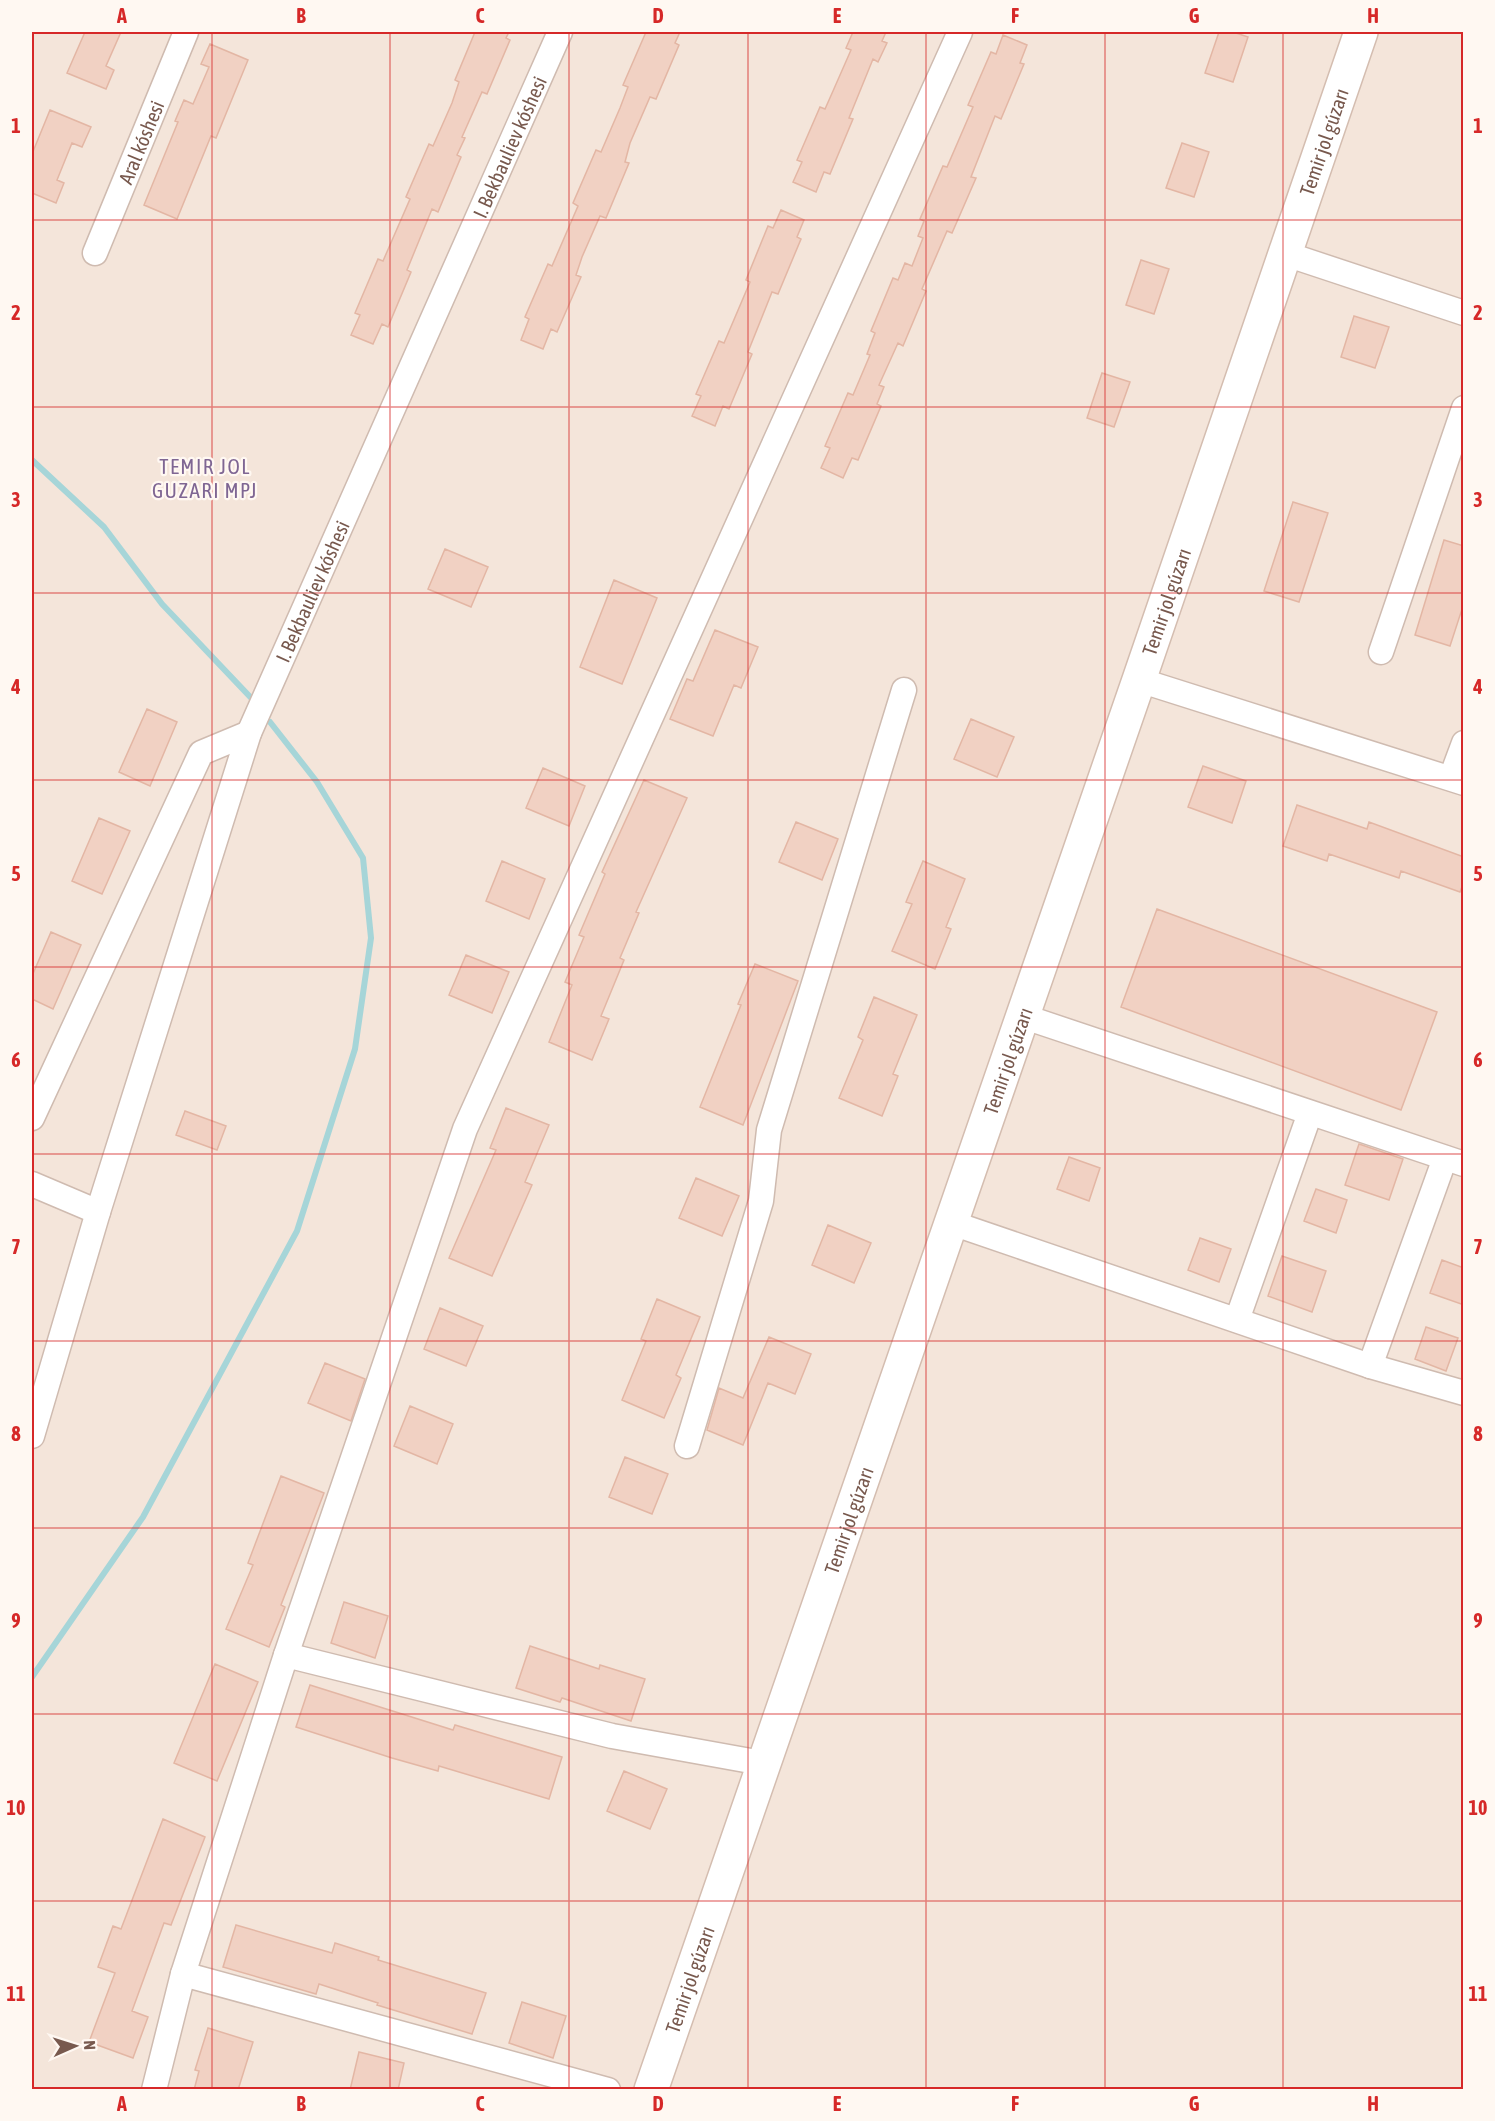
<svg xmlns="http://www.w3.org/2000/svg" width="1495" height="2121" viewBox="0 0 1495 2121" font-family="'Asap Condensed',sans-serif">
  <style>
    .residential { fill: #f4e5da }
    .lines { fill: none; stroke-linecap: round; stroke-linejoin: round }
    .stream { stroke: #a6d5d8; stroke-width: 6 }
    .building { fill: #f1d1c3; stroke: #e3b6a4; stroke-width: 1.5 }
    .street-casing { stroke: #cfbbb0; stroke-width: 27 }
    .secondary-casing { stroke: #d4bdb0; stroke-width: 36 }
    .street { stroke: #fff; stroke-width: 24 }
    .secondary { stroke: #fff; stroke-width: 33 }
    .grid { fill: none; stroke: #d62828; stroke-width: 1.5; stroke-opacity: 0.55 }
    .labels { text-anchor: middle; dominant-baseline: central; stroke-width: 4.5; stroke-linejoin: round; paint-order: stroke }
    .street-label { font-size: 20px; fill: #78594e; stroke: #fff8f2 }
    .neighbourhood-label { font-size: 21px; letter-spacing: 1.5px; fill: #7f6693; stroke: #fff8f2 }
    .neatline { fill: none; stroke: #d62828; stroke-width: 2 }
    .grid-label { font-size: 20px; text-anchor: middle; font-weight: bold; fill: #d62828 }
  </style>
  <rect width="100%" height="100%" fill="#fcf4eb"/>
  <path class="residential" d="M32,32H1463V2089H32Z"/>
  <g class="lines">
    <path class="stream" d="M32,460L104,527L162,604L254,701
      M32,1677L143,1517L297,1231L355,1049L371,938L363,858L317,782L270,722"/>
  </g>
  <path class="building" d="M85,32H121L106,66L114,70L106,89L67,73Z
    M475,32H509L506,38L510,40L487,94L482,92L462,137L465,138L457,155L461,157L438,212L432,209L407,270L411,272L388,327L382,324L373,344L351,335L360,315L355,313L378,259L383,261L410,199L406,197L429,144L433,146L452,103L459,82L455,80Z
    M646,32H680L675,43L679,45L656,99L650,97L630,143L625,162L629,163L606,218L600,216L582,257L576,275L581,277L557,332L551,329L543,349L521,340L529,319L525,317L548,264L552,266L578,206L573,203L596,150L601,152L620,108L628,87L623,85Z
    M853,32H886L882,41L887,43L878,62L873,59L849,118L853,119L830,174L824,172L816,192L793,182L802,162L797,160L820,107L825,109L833,91L851,50L846,48Z
    M1219,32H1233L1248,37L1233,82L1205,73Z
    M1003,35L1027,45L1020,63L1024,64L1001,119L995,116L971,177L976,178L952,233L947,231L922,289L926,291L903,346L898,343L879,385L884,387L877,404L881,406L858,460L852,458L843,478L821,468L830,448L825,446L848,393L853,395L870,355L867,354L875,333L871,331L893,278L898,280L905,263L912,266L923,238L918,236L924,221L920,219L943,166L947,167L973,107L968,105L991,52L996,54Z
    M210,44L248,60L216,138L211,136L177,219L144,205L178,122L175,121L184,100L193,104L209,67L201,64Z
    M50,110L91,127L82,147L72,143L57,180L64,183L56,203L32,193V154Z
    M1182,143L1209,152L1194,197L1166,188Z
    M781,210L804,220L797,237L801,239L778,294L772,292L748,352L752,354L729,409L723,406L715,426L692,416L701,396L696,394L719,341L724,343L750,282L746,280L768,226L773,228Z
    M1141,260L1169,269L1154,314L1126,305Z
    M1354,316L1389,327L1375,368L1341,357Z
    M1102,373L1130,382L1114,427L1087,418Z
    M1293,502L1328,513L1299,602L1264,591Z
    M1444,540L1464,546V603L1450,646L1415,635Z
    M445,549L488,567L471,607L428,589Z
    M614,580L657,598L622,684L580,667Z
    M715,630L758,647L741,688L734,685L713,736L670,719L687,679L693,681Z
    M147,709L177,722L150,786L119,772Z
    M971,719L1014,737L997,777L954,759Z
    M1203,766L1246,781L1232,823L1188,807Z
    M543,768L585,786L569,826L526,808Z
    M644,780L687,798L636,912L639,913L620,958L624,960L601,1016L609,1019L592,1060L549,1042L572,985L565,982L584,937L579,935L605,874L602,872Z
    M1297,805L1367,829L1369,822L1464,857V881L1460,892L1401,871L1399,878L1329,854L1327,861L1283,846Z
    M99,818L130,831L102,894L72,881Z
    M796,822L838,839L822,880L779,862Z
    M502,861L545,879L529,919L486,901Z
    M923,861L965,879L946,927L951,929L935,969L892,951L912,904L906,902Z
    M1157,909L1437,1012L1401,1110L1121,1007Z
    M51,932L81,945L53,1009L32,999V976Z
    M466,955L509,972L492,1013L449,995Z
    M755,964L798,981L743,1125L700,1107L741,1005L738,1004Z
    M874,997L917,1015L893,1074L898,1076L882,1116L839,1098L863,1040L858,1037Z
    M506,1108L549,1125L525,1182L532,1185L492,1276L449,1258L496,1150L490,1148Z
    M185,1111L226,1126L217,1150L176,1135Z
    M1359,1144L1403,1159L1389,1200L1345,1185Z
    M1069,1157L1100,1168L1089,1201L1057,1189Z
    M696,1178L739,1196L722,1236L679,1218Z
    M1316,1189L1347,1200L1336,1233L1304,1221Z
    M828,1225L871,1243L854,1283L812,1265Z
    M1200,1238L1231,1249L1219,1282L1188,1270Z
    M1282,1256L1326,1271L1312,1312L1268,1296Z
    M1442,1260L1464,1268V1305L1430,1293Z
    M657,1299L700,1317L676,1375L681,1378L664,1418L622,1400L646,1341L641,1339Z
    M440,1308L483,1326L466,1366L424,1349Z
    M1426,1327L1458,1338L1446,1371L1415,1359Z
    M769,1337L811,1354L795,1394L768,1383L743,1445L707,1430L719,1388L743,1398Z
    M325,1363L365,1379L351,1421L308,1403Z
    M410,1406L453,1424L437,1464L394,1446Z
    M625,1457L668,1474L652,1514L609,1497Z
    M281,1476L324,1493L281,1605L285,1607L269,1647L226,1629L253,1565L248,1563Z
    M344,1602L388,1616L375,1658L331,1643Z
    M530,1646L599,1669L600,1665L645,1679L631,1721L562,1698L560,1702L516,1688Z
    M215,1664L258,1682L217,1781L174,1763Z
    M310,1685L453,1730L455,1725L562,1757L549,1799L439,1766L438,1771L392,1758L296,1727Z
    M624,1771L667,1789L650,1829L607,1811Z
    M163,1819L205,1837L171,1925L164,1923L132,2011L148,2017L133,2058L89,2042L115,1973L98,1967L113,1926L121,1929Z
    M236,1925L332,1953L335,1943L379,1957L378,1960L486,1993L472,2034L377,2005L378,2003L319,1984L316,1994L223,1967Z
    M522,2002L566,2016L553,2058L509,2043Z
    M208,2028L253,2042L238,2090H194L199,2071L195,2070Z
    M359,2052L404,2063L398,2090H350Z"/>
  <g class="lines">
    <defs>
      <g id="street">
        <path id="s1" d="M95,253L186,32"/>
        <path d="M1286,254L1464,313"/>
        <path d="M1381,652L1464,408"/>
        <path d="M1139,680L1464,783"/>
        <path d="M1451,778L1464,743"/>
        <path d="M1022,1016L1464,1164"/>
        <path d="M32,1118L201,753L249,733"/>
        <path d="M32,1184L98,1212"/>
        <path d="M949,1222L1370,1366L1464,1393"/>
        <path d="M1237,1320L1310,1113"/>
        <path d="M1370,1366L1445,1158"/>
        <path id="s2" d="M32,1436L98,1212L249,733L560,32"/>
        <path d="M687,1446L761,1201L769,1130L904,690"/>
        <path d="M286,1655L612,1736L762,1763"/>
        <path d="M183,1974L608,2090"/>
        <path d="M154,2090L183,1974L286,1655L465,1129L960,32"/>
      </g>
      <g id="secondary">
        <path id="s3" d="M651,2090L1139,680L1361,32"/>
      </g>
    </defs>
    <use href="#street" class="street-casing"/>
    <use href="#secondary" class="secondary-casing"/>
    <use href="#street" class="street"/>
    <use href="#secondary" class="secondary"/>
  </g>
  <path class="grid" d="M212,32V2090M390,32V2090M569,32V2090M748,32V2090M926,32V2090M1105,32V2090M1283,32V2090M32,220H1464M32,407H1464M32,593H1464M32,780H1464M32,967H1464M32,1154H1464M32,1341H1464M32,1528H1464M32,1714H1464M32,1901H1464"/>
  <g class="labels">
    <g class="street-label">
      <text stroke="none"><textPath href="#s1" startOffset="120">Aral kóshesi</textPath></text>
      <text stroke="none"><textPath href="#s3" startOffset="2061">Temir jol gúzarı</textPath></text>
      <text stroke="none"><textPath href="#s2" startOffset="1377">I. Bekbauliev kóshesi</textPath></text>
      <text stroke="none"><textPath href="#s2" startOffset="891">I. Bekbauliev kóshesi</textPath></text>
      <text stroke="none"><textPath href="#s3" startOffset="1575">Temir jol gúzarı</textPath></text>
      <text stroke="none"><textPath href="#s3" startOffset="1089">Temir jol gúzarı</textPath></text>
      <text stroke="none"><textPath href="#s3" startOffset="603">Temir jol gúzarı</textPath></text>
      <text stroke="none"><textPath href="#s3" startOffset="117">Temir jol gúzarı</textPath></text>
    </g>
    <g class="neighbourhood-label">
      <text x="205" y="466">TEMIR JOL<tspan x="205" dy="24">GUZARI MPJ</tspan></text>
    </g>
  </g>
  <rect width="1495" height="2121" fill="none" stroke="#fff8f2" stroke-width="66"/>
  <g transform="translate(75 2046) rotate(87)" stroke="#fff8f2" stroke-width="4.5" paint-order="stroke">
  <path d="M0-4.5L10 22L0 15L-10 22Z" fill="#78594e"/>
  <text y="-9" font-size="16" font-weight="bold" text-anchor="middle" fill="#78594e">N</text>
  </g>
  <rect x="33" y="33" width="1429" height="2055" class="neatline"/>
  <g class="grid-label">
    <text x="122" y="23">A</text>
    <text x="301" y="23">B</text>
    <text x="480" y="23">C</text>
    <text x="658" y="23">D</text>
    <text x="837" y="23">E</text>
    <text x="1015" y="23">F</text>
    <text x="1194" y="23">G</text>
    <text x="1373" y="23">H</text>
    <text x="16" y="133">1</text>
    <text x="1478" y="133">1</text>
    <text x="16" y="320">2</text>
    <text x="1478" y="320">2</text>
    <text x="16" y="507">3</text>
    <text x="1478" y="507">3</text>
    <text x="16" y="694">4</text>
    <text x="1478" y="694">4</text>
    <text x="16" y="881">5</text>
    <text x="1478" y="881">5</text>
    <text x="16" y="1067">6</text>
    <text x="1478" y="1067">6</text>
    <text x="16" y="1254">7</text>
    <text x="1478" y="1254">7</text>
    <text x="16" y="1441">8</text>
    <text x="1478" y="1441">8</text>
    <text x="16" y="1628">9</text>
    <text x="1478" y="1628">9</text>
    <text x="16" y="1815">10</text>
    <text x="1478" y="1815">10</text>
    <text x="16" y="2001">11</text>
    <text x="1478" y="2001">11</text>
    <text x="122" y="2111">A</text>
    <text x="301" y="2111">B</text>
    <text x="480" y="2111">C</text>
    <text x="658" y="2111">D</text>
    <text x="837" y="2111">E</text>
    <text x="1015" y="2111">F</text>
    <text x="1194" y="2111">G</text>
    <text x="1373" y="2111">H</text>
  </g>
</svg>
